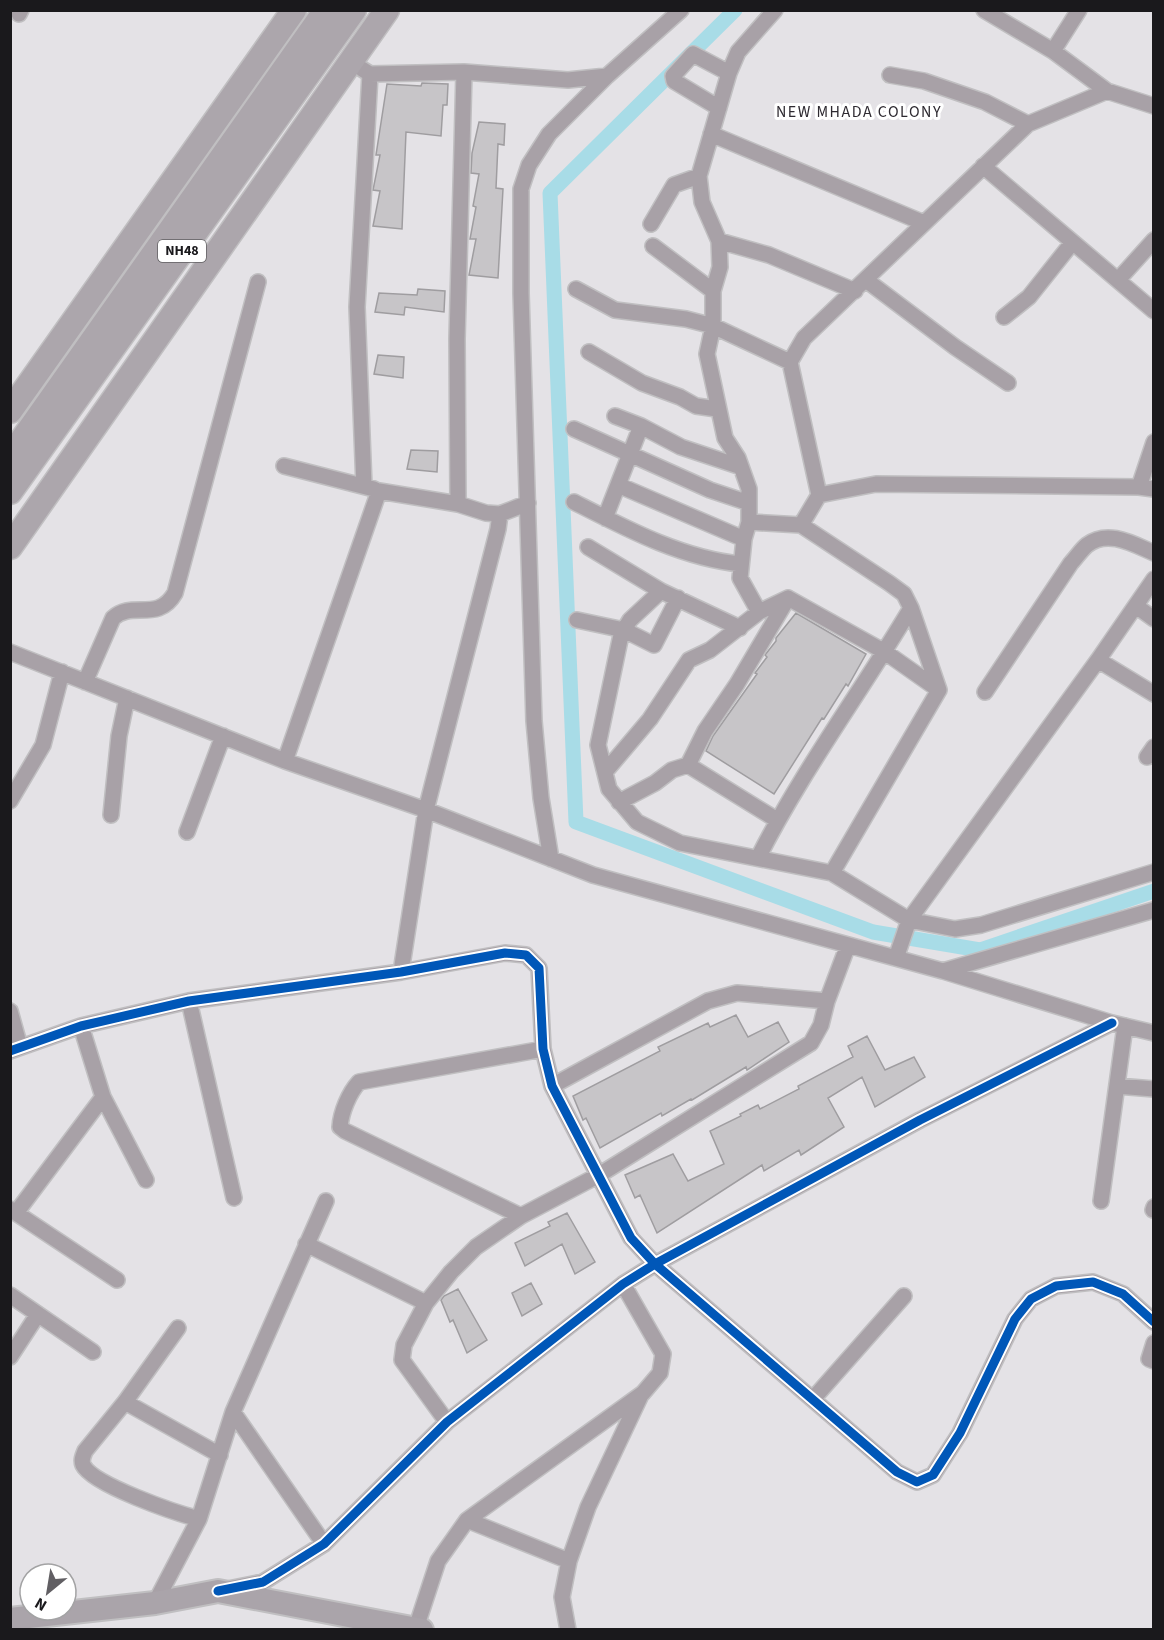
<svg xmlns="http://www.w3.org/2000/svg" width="1164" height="1640" viewBox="0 0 1164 1640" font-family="'Source Sans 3',sans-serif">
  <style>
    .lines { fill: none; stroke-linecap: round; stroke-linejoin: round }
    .canal { stroke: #a8dce7; stroke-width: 15 }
    .building { fill: #c7c5c8; stroke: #9f9da0; stroke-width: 1.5 }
    .minor-casing { stroke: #c0bfc1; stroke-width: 18 }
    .primary-casing { stroke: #c0bfc1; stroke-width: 26 }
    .trunk-casing { stroke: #c0bfc1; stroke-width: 27 }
    .minor { stroke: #a8a1a7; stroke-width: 15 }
    .primary { stroke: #aaa4aa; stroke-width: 22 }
    .trunk { stroke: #aca6ac; stroke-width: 24 }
    .cycleway-casing { stroke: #fff; stroke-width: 13 }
    .cycleway { stroke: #0057b8; stroke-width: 9 }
    .labels { text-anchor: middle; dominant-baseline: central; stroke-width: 6; stroke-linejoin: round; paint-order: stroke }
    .shield { fill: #fff; stroke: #5f5e60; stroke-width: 1.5 }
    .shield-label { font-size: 14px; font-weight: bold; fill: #1a191c }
    .neighbourhood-label { font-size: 16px; letter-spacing: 1.5px; fill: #2e2a31; stroke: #fff }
  </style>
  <rect width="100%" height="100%" fill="#e4e2e6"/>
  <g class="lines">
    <path class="canal" d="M735,10L550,193L576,822L873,932L980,950L1154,891"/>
  </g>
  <path class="building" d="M422,83L448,84L447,105H443L441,136L406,132L402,229L373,226L380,191L373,190L380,155H376L387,84L421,86Z
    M479,122L505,124L504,145L498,144L496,188L503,189L498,278L469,275L476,239H470L476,207L473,206L479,174L471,173L472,153Z
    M418,289L445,291L444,312L405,307L404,315L375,312L379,293L417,295Z
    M378,355L404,357L403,378L374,374Z
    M411,450L438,451L437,472L407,469Z
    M796,613L866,654L848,686L846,684L824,719L822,718L774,794L706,751L713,736L757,674L755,673L767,657L765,655L776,641V638Z
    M736,1015L748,1037L778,1022L789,1042L747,1070L746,1067L692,1100L691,1099L662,1116L661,1113L600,1148L586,1118L583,1120L573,1096L660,1051L658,1047L708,1023L710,1027Z
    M867,1036L885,1070L914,1057L925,1077L875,1107L862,1077L828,1098L844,1127L801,1155L799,1150L764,1171L762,1165L657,1233L640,1195L635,1198L625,1175L673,1154L688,1181L724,1164L710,1131L741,1116L740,1114L758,1105L760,1109L799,1089L798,1086L853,1057L848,1046Z
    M567,1213L595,1262L575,1274L562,1244L525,1266L515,1243L550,1226L548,1222Z
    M531,1283L542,1304L522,1316L512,1293Z
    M458,1289L487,1340L467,1353L453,1320L450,1322L441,1300L444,1296Z"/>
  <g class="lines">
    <defs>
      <path id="minor" d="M775,10L738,52L729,73L699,176L702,202L719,241L769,255L855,291
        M984,10L1053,51L1107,91L1154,106
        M19,14L21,10
        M1053,51L1079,10
        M362,69L370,74L464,72L568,80L607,76L681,10
        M890,75L924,81L985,102L1028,124
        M719,108L674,81L673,76L693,54L729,73
        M711,134L924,223
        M983,166L1154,311
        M651,224L674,185L699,176
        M719,241L720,267L713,291V326L707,354L725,438L738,458L749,489V522L744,539L740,578L759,612L788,598L885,652L939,690
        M653,246L713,291
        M866,280L955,347L1008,383
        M1118,280L1154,240
        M576,289L615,310L686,319L713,326L790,362L819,495
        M1004,317L1029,297L1072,243
        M589,352L642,383L680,397L696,406L717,409
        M790,362L804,338L1028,124L1107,91
        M615,416L641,426L681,447L741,467
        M574,429L710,490L749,503
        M284,466L374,489
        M618,485L744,539
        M364,486L357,307L370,74
        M1139,487L1154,442
        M574,502C625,528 683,559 741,564
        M458,504L457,339L464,72
        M500,514L528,503
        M605,518L641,426
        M749,522L801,525L819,495L876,484L1139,487L1154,489
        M588,547L661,591L740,628
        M661,591L630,620L621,635L598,745L609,789L637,822L680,843L832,873L909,920L955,929L981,925L1154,872
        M1136,606L1154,619
        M577,620L624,630L654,645L678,598
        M10,652L285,761L426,810L593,875L943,971L1112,1023L1154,1033
        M1098,660L1154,694
        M85,682L113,618C132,600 158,623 175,593L258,282
        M985,692L1071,563C1076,558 1081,550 1087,545C1108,529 1133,544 1154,553
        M1147,757L1154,747
        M285,761L379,491L458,504L486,513L500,514L498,529L426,810L401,972
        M688,765L777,820
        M605,772L650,719L689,660L710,650L759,612
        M10,801L43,745L62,672
        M619,802L655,783L672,770L688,765L705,731L737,684L788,598
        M111,815L119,736L127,698
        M187,832L223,736
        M758,858C802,771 861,692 911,608L904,594L889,583L801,525
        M551,859L541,798L534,721L521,293V189L529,165L549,134L607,76
        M832,873L939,690L911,608
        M896,958L909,920L1098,660L1154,579
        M943,971L1154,910
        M189,1001L234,1198
        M10,1011L20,1047
        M1112,1023L920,1120L655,1264L897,1472L917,1482L933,1475L960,1433L1015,1319L1031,1299L1056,1286L1093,1282L1123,1294L1154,1322
        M81,1026L103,1097L146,1180
        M10,1051L81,1026L189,1001L401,972L505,953L526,955L539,968L543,1049L552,1086L631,1238L655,1264L623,1284L447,1422L324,1544L263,1582L228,1589
        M552,1086L708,1001L737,993L827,1001L848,945
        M1117,1086L1154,1089
        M1101,1201L1125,1026
        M10,1209L117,1280
        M1153,1210L1154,1207
        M16,1213L103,1097
        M521,1216L345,1131L340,1127C341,1112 349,1093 359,1082L543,1049
        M306,1244L426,1303L451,1272L476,1247L521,1216L599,1175L811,1043L821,1025L827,1001
        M10,1295L93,1352
        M426,1303L404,1345L402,1360L447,1422
        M178,1328L125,1402L85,1451C83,1456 81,1460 83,1465C93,1485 176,1513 199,1519L233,1412L324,1544
        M1154,1343L1149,1359L1154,1361
        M10,1357L38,1314
        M813,1399L904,1296
        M125,1402L220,1455
        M233,1412L326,1201
        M467,1520L569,1561
        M155,1603L199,1519
        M416,1628L438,1561L467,1520L643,1393L660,1373L663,1354L623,1284
        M568,1630L562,1597L569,1561L588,1507L641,1395"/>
      <path id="primary" d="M10,1619L155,1603L218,1591L422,1630"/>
      <path id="trunk" d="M10,411L294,10
        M10,457L326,10
        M10,492L354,10
        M10,547L387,10"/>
    </defs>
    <use href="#minor" class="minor-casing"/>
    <use href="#primary" class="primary-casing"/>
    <use href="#trunk" class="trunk-casing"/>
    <use href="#minor" class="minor"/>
    <use href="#primary" class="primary"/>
    <use href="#trunk" class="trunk"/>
    <defs>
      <path id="cycleway" d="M1112,1023L920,1120L655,1264L897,1472L917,1482L933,1475L960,1433L1015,1319L1031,1299L1056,1286L1093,1282L1123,1294L1154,1322
        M10,1051L81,1026L189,1001L401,972L505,953L526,955L539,968L543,1049L552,1086L631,1238L655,1264L623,1284L447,1422L324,1544L263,1582L218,1591"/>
    </defs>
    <use href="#cycleway" class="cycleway-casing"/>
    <use href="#cycleway" class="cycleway"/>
  </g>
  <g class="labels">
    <rect class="shield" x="158" y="240" width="48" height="22" rx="4.5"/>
    <g class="shield-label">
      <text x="182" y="251">NH48</text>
    </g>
    <g class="neighbourhood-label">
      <text x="859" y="112">NEW MHADA COLONY</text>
    </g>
  </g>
  <rect width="1164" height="1640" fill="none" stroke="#1a191c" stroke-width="24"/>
  <g transform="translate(48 1592) rotate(210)"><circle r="28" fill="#ffffff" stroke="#a3a3a4" stroke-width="1.5"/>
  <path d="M0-4.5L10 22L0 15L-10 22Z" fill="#615f63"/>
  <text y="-9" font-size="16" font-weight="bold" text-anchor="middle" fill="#1a191c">N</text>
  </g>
</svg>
